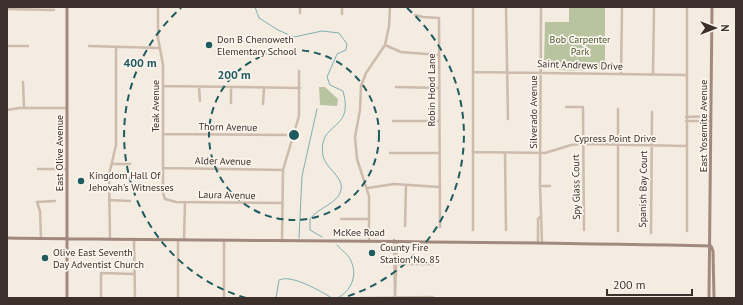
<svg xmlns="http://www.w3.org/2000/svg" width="743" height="305" viewBox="0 0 743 305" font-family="'PT Sans',sans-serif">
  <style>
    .green { fill: #b8c4a0 }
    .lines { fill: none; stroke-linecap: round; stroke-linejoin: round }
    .stream { stroke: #7fb0b2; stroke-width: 1 }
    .street { stroke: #cdbbac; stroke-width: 2.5 }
    .secondary { stroke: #a18a7d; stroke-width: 3 }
    .ring { fill: none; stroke: #1f5a5e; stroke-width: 2; stroke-dasharray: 7 5 }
    .poi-dot { fill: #1f5a5e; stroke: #fbf5ee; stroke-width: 1.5 }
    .labels { text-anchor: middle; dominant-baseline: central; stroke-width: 3.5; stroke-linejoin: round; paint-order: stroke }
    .poi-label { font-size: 10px; fill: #3b302b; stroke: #fbf5ee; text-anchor: start }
    .park-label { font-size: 10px; fill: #4a5a2e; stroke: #fbf5ee }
    .street-label { font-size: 10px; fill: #3b302b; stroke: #fbf5ee }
    .centre { fill: #1f5a5e; stroke: #fbf5ee; stroke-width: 2 }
    .ring-label { font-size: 12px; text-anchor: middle; font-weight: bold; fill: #1f5a5e; stroke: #fbf5ee; stroke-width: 3.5; stroke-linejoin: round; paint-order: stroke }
  </style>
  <rect width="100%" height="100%" fill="#f4ebe1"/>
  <path class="green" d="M569,7H605V69C593,69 552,74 544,65L545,22H569Z
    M319,87H325L338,99L337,106L320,105Z"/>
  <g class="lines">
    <path class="stream" d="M255,7L259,18L278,30L294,37L322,31L339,33L347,44L346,50L337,54L327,77L330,85L343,91C355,133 317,120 323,156C326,169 344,177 341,190C338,204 317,208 310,219V230L322,237
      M299,238L302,176L317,109
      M337,245C341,250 349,255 351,261C358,275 351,292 337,298
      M276,298L279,280C292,274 320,291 332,298"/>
    <path class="street" d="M158,7V38L163,65V193L165,199L176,202L282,203
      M473,7V230
      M506,7L508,119
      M541,7L540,186L542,243
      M687,8V231
      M7,9L54,10
      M300,13V7
      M342,14V7
      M415,15L423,17L439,18L440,227
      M385,45L401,52L439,55
      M7,46H28
      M89,46L160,48
      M473,72L686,75
      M621,74L622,7
      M653,74L654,7
      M23,82L24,108
      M163,86L300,88
      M199,87L200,101
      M231,87V103
      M396,87L439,88
      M263,104L264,88
      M566,107H583L584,230
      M618,109V231
      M7,110L19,108H67
      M686,117L711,116
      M393,121H439
      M686,121H711
      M163,134L294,135
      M473,152L545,153L571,145L583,144L686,146
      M390,153H439
      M505,153L506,230
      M112,164H130
      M163,168L283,170
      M38,169H67
      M540,186H550
      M368,188L394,184L439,187
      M109,200L130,201
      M341,219H369
      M405,226L406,185
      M651,233L652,112
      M41,238L40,211L37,202L55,201
      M110,239L109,175L116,145V47
      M134,239L135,298
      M178,240V298
      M184,240L185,202
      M369,240V196L357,159L355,137L360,110L361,86L366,73L385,45L389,26L390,7
      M394,240L395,297
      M224,241V298
      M282,241L283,170L299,116V71
      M538,243V219L540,217
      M396,264H433
      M101,298V273L134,274
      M361,298L433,297
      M395,298L397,241"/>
    <path class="secondary" d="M67,7V298
      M7,238C242,241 476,241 711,246
      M711,246L713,251L714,298
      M709,298L712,7"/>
  </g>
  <g class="ring">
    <circle cx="294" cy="135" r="85"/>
    <path d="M246 298A170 170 0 0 1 181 8M407 8A170 170 0 0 1 342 298"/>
  </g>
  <g class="poi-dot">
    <circle cx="209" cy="45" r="4"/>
    <circle cx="81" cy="181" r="4"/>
    <circle cx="372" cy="253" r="4"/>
    <circle cx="45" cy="258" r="4"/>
  </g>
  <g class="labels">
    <g class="poi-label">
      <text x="217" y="39">Don B Chenoweth<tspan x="217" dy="12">Elementary School</tspan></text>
      <text x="89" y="175">Kingdom Hall Of<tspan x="89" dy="12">Jehovah's Witnesses</tspan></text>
      <text x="380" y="247">County Fire<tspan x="380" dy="12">Station No. 85</tspan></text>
      <text x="53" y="252">Olive East Seventh<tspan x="53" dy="12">Day Adventist Church</tspan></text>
    </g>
    <g class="park-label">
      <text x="580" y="39">Bob Carpenter<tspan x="580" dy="12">Park</tspan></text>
    </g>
    <g class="street-label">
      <text transform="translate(580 65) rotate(2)">Saint Andrews Drive</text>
      <text transform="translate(431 90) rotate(-90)">Robin Hood Lane</text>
      <text transform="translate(155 106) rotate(-90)">Teak Avenue</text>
      <text transform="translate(533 112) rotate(-90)">Silverado Avenue</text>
      <text transform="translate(703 126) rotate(-90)">East Yosemite Avenue</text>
      <text transform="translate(228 127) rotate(1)">Thorn Avenue</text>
      <text x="615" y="138">Cypress Point Drive</text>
      <text transform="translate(59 153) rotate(-90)">East Olive Avenue</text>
      <text transform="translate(223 161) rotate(1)">Alder Avenue</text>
      <text transform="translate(576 187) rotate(-91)">Spy Glass Court</text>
      <text transform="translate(643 189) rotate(-89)">Spanish Bay Court</text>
      <text transform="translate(227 195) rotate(1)">Laura Avenue</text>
      <text x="359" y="232">McKee Road</text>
    </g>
  </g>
  <circle cx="294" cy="135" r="6" class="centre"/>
  <g class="ring-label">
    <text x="140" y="67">400 m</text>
    <text x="234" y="79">200 m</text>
  </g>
  <rect width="743" height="305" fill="none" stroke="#3b302b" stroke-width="16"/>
  <g transform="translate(715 28) rotate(90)" stroke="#fbf5ee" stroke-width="3" paint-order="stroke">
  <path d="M0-3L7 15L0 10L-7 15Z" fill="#3b302b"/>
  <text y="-6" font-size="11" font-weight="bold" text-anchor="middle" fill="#3b302b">N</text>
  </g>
  <path d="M607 289v6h85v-6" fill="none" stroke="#3b302b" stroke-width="2"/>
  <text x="613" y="289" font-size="12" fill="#3b302b" stroke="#fbf5ee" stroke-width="3" paint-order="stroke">200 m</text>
</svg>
